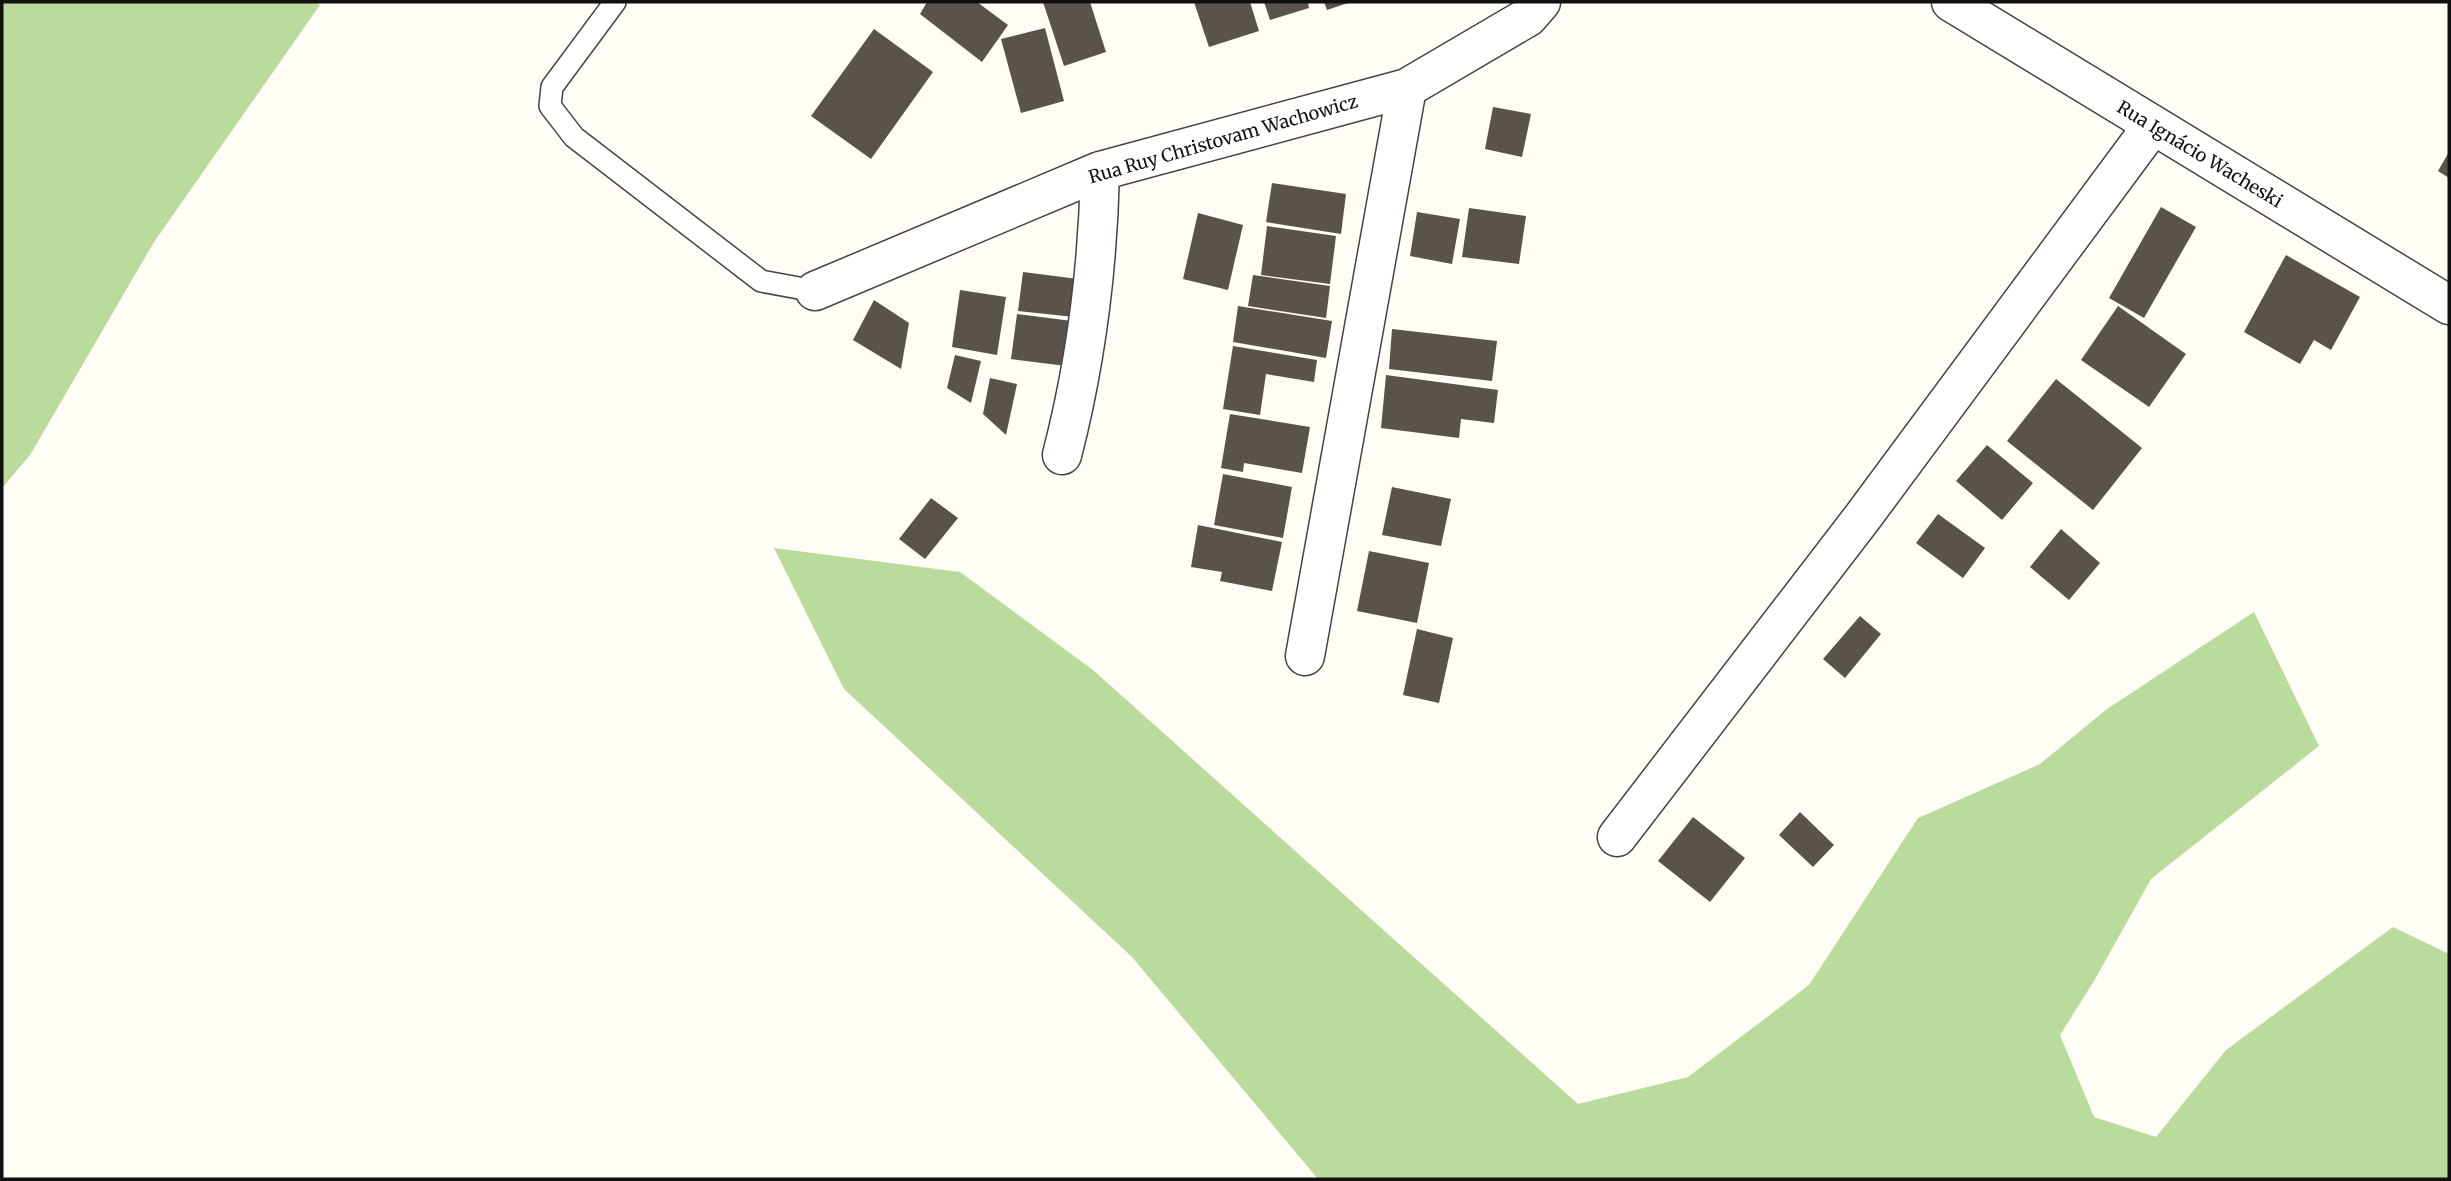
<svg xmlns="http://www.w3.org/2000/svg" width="2451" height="1181" viewBox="0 0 2451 1181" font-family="Merriweather,serif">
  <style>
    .forest { fill: #b9dc9c }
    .building { fill: #5a524d }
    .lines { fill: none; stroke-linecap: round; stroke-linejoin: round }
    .service-casing { stroke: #444; stroke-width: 24 }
    .minor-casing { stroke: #444; stroke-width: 41 }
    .service { stroke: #fff; stroke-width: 21 }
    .minor { stroke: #fff; stroke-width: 38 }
    .labels { text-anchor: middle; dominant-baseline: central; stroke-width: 7; stroke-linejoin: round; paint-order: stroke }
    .street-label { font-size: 18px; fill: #111; stroke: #fff }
  </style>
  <rect width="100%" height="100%" fill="#fffdf5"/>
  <path class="forest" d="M2,2H316L320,5L154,242L30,455L2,488Z
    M774,548L960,572L1093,670L1578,1104L1688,1077L1809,985L1918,818L2040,764L2107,709L2254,612L2319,746L2151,879L2094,981L2060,1035L2094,1117L2156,1137L2226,1050L2393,927L2449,954V1179H1318L1132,957L844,689Z"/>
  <path class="building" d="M927,2H977L1008,25L982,62L920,14Z
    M1043,2H1090L1106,52L1064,66Z
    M1194,2H1250L1259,31L1209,47Z
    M1264,2H1308L1309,8L1270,20Z
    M1324,2H1351L1327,10Z
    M1045,28L1064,101L1021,113L1001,39Z
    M874,29L933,72L871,159L811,116Z
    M1493,107L1531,114L1522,157L1485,149Z
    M2449,152V178L2438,171Z
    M1272,183L1346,194L1341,234L1266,222Z
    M2161,207L2196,227L2144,318L2109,298Z
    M1469,208L1526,216L1519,264L1462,257Z
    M1417,212L1460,219L1452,264L1410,256Z
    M1198,213L1243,225L1228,290L1183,279Z
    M1267,226L1336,236L1330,284L1261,275Z
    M2286,255L2360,297L2331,350L2314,340L2300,364L2244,332Z
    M1023,272L1078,279L1074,317L1018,311Z
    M1253,275L1330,286L1326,318L1248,306Z
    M960,290L1006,297L997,355L952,347Z
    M874,300L909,323L901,369L853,340Z
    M1238,306L1332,321L1326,358L1233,342Z
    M2118,306L2186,354L2149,407L2081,360Z
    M1017,314L1072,321L1066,366L1011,359Z
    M1392,329L1497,341L1492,381L1389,369Z
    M1233,346L1317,360L1314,382L1266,374L1260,415L1223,409Z
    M955,355L981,361L971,403L947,388Z
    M1386,375L1498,390L1494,423L1461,419L1459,438L1381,428Z
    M990,378L1017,384L1006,435L983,414Z
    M2056,379L2142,448L2093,510L2007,441Z
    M1230,414L1310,427L1302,473L1244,463L1243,472L1221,468Z
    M1987,445L2033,483L2002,520L1956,481Z
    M1223,474L1292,487L1283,538L1214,525Z
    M1392,487L1451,499L1441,546L1382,535Z
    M931,498L958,518L925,559L899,539Z
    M1938,514L1985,548L1963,578L1916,543Z
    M1198,525L1282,542L1272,591L1220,581L1222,572L1191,567Z
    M2061,529L2100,563L2069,600L2030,567Z
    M1369,551L1429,563L1417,623L1357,611Z
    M1860,616L1881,634L1845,678L1823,659Z
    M1417,629L1453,638L1439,703L1403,695Z
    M1800,812L1834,845L1813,867L1779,835Z
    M1693,817L1745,858L1710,902L1658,861Z"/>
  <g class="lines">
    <defs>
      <path id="service" d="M615,2L552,87L550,106L574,137L761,281L815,291"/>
      <path id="minor" d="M1951,2L2449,305
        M815,291L1100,171L1407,88L1528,17L1541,2
        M1062,455C1086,362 1098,266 1100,171
        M1305,656L1407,88
        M1617,837L1862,518L2153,125"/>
    </defs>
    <use href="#service" class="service-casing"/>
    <use href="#minor" class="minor-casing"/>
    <use href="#service" class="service"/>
    <use href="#minor" class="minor"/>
  </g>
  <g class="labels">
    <g class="street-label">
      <text transform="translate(1223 139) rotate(-16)">Rua Ruy Christovam Wachowicz</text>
      <text transform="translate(2200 154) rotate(31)">Rua Ignácio Wacheski</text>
    </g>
  </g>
  <rect width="2451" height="1181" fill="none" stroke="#111111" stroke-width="7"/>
</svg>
